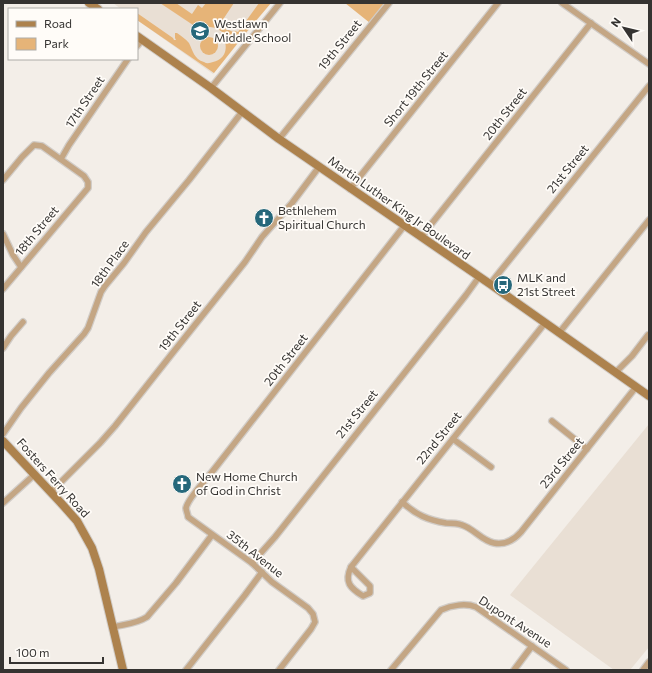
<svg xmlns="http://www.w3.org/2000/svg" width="652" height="673" font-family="Commissioner,sans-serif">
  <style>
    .built { fill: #e9dfd4 }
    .green { fill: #e6b478 }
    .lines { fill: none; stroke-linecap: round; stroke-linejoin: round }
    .street-casing { stroke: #d1ccc7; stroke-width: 8 }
    .secondary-casing { stroke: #d1ccc7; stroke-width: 10 }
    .street { stroke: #c4a684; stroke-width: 5.5 }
    .secondary { stroke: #ad824d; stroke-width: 8 }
    .labels { text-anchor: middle; stroke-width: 3.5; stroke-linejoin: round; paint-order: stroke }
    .poi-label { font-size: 12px; fill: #353331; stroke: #fffcf8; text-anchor: start }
    .street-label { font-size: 12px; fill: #353331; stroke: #fffcf8 }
  </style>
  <rect width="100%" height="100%" fill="#f3eee8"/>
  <g class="built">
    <polygon points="113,3 271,3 213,74 137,20 137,9 121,9"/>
    <polygon points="649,424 649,647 630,670 614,670 510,595"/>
  </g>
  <g class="green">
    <polygon points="160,3 176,3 192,14 198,5 202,8 206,3 234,3 222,21 227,25 227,27 225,29 227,30 229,30 233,32 235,31 238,32 259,3 271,3 238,42 216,28 210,27 204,28 196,27"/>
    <polygon points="345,3 386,3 370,23"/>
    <path d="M 137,13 L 173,38 L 174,40 L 176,40 L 175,38 L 175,33 L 177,33 C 181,36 186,39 189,43 C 193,51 194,59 204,62 C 207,64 210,63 213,62 C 228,59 229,43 220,33 L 237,44 L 214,73 L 137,20 Z"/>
    <circle cx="209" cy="46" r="9"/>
  </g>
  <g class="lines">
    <g class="street-casing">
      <g id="street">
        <polyline points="562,3 649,64"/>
        <polyline points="137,46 142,40"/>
        <polyline points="211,88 280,3"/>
        <polyline points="279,139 389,3"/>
        <polyline points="61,159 69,145 128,59"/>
        <polyline points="3,180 22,157 34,145 42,146 84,176 88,182 88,188 3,289"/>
        <polyline points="350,189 498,3"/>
        <polyline points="3,234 13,255 21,267"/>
        <polyline points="421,237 591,23"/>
        <polyline points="490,284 649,86"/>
        <polyline points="559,333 649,220"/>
        <polyline points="3,348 11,336 23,322"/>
        <polyline points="616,372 632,356 648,335"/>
        <polyline points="552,421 587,449"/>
        <polyline points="3,434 21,408 49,373 84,334 88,328 101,292 105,286 124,263 146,232 189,180 242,112"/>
        <polyline points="453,439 491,467"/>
        <polyline points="51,492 100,443 115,426 171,355 245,262 262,237 292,203 319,167"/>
        <path d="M 402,502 C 416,515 428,520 446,523 C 451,523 457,523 462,525 C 473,528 482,541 494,543 C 505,545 514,540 521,532 L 636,387"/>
        <polyline points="3,503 35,474"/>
        <polyline points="252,563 275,537 466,295 479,277"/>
        <polyline points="351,567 545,323"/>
        <path d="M 351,567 L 370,586 L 370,593 L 363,596 C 350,588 344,582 351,567 Z"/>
        <path d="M 113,627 C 125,624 136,624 147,617 L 176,583 L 212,535"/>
        <polyline points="186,670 245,595 262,572"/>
        <path d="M 279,670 L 311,629 L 315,622 L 313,614 L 308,608 L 272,582 L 252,563 L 188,517 C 188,514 186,511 186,508 C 188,498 206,480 212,472 L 404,226"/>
        <path d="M 391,670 L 441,610 C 452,605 466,603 476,607 L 566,670"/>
        <polyline points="514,670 532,646"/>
        <polyline points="643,670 649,662"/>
      </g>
    </g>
    <g class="secondary-casing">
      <g id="secondary">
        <polyline points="89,3 98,9"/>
        <polyline points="137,36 211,88 279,139 490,284 649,396"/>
        <polyline points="3,441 61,503 77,521 92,548 99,569 123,670"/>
      </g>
    </g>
    <use href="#street" class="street"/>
    <use href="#secondary" class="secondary"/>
  </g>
  <defs>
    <g id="school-disc" transform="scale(1)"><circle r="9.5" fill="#26687b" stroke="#fffcf8"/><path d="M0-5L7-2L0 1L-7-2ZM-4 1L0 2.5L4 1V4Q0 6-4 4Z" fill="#fff"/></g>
    <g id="church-disc" transform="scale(1)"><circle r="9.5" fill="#26687b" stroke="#fffcf8"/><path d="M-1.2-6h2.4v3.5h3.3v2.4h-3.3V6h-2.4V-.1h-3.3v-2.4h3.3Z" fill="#fff"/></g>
    <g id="bus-disc" transform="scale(1)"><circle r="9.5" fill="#26687b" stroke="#fffcf8"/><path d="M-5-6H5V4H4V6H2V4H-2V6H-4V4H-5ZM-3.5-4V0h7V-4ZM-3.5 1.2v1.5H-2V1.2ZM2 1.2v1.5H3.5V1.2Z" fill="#fff"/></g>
  </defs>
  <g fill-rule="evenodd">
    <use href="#school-disc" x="200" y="31"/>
    <use href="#church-disc" x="264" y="218"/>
    <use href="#bus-disc" x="503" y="285"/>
    <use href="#church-disc" x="182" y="484"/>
  </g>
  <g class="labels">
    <g class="poi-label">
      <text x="214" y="28">Westlawn<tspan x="214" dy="14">Middle School</tspan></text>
      <text x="278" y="215">Bethlehem<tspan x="278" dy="14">Spiritual Church</tspan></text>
      <text x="517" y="282">MLK and<tspan x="517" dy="14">21st Street</tspan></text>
      <text x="196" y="481">New Home Church<tspan x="196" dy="14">of God in Christ</tspan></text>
    </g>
    <g class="street-label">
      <text transform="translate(340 45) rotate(-51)" y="4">19th Street</text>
      <text transform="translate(416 89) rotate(-51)" y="4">Short 19th Street</text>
      <text transform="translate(85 102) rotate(-56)" y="4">17th Street</text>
      <text transform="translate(505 114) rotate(-52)" y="4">20th Street</text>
      <text transform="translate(568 169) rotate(-51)" y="4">21st Street</text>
      <text transform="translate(399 208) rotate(35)" y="4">Martin Luther King Jr Boulevard</text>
      <text transform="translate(37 231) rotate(-50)" y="4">18th Street</text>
      <text transform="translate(110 264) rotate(-54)" y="4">18th Place</text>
      <text transform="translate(180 326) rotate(-52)" y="4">19th Street</text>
      <text transform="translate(286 360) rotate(-52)" y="4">20th Street</text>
      <text transform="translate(357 414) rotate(-51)" y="4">21st Street</text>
      <text transform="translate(439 438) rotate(-51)" y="4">22nd Street</text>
      <text transform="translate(562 463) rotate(-51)" y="4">23rd Street</text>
      <text transform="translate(53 478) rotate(48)" y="4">Fosters Ferry Road</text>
      <text transform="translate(255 554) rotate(38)" y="4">35th Avenue</text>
      <text transform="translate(515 622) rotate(33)" y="4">Dupont Avenue</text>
    </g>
  </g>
  <rect width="652" height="673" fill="none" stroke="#353331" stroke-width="8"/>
  <rect x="8" y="8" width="130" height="52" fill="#fffcf8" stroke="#aeaca8"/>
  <rect x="16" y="21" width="20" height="6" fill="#ad824d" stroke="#aeaca8"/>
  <text x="44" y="28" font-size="12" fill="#353331">Road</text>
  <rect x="16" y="38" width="20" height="12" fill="#e6b478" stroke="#aeaca8"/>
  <text x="44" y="48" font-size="12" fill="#353331">Park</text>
  <g transform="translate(624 28) rotate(305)" stroke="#fffcf8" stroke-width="3" paint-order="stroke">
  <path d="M0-3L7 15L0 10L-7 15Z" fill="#353331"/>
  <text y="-6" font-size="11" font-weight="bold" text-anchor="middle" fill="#353331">N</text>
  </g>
  <path d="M10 657v6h93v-6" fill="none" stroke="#353331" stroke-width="2"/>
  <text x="16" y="657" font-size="12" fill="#353331" stroke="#fffcf8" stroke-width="3" paint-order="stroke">100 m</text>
</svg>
